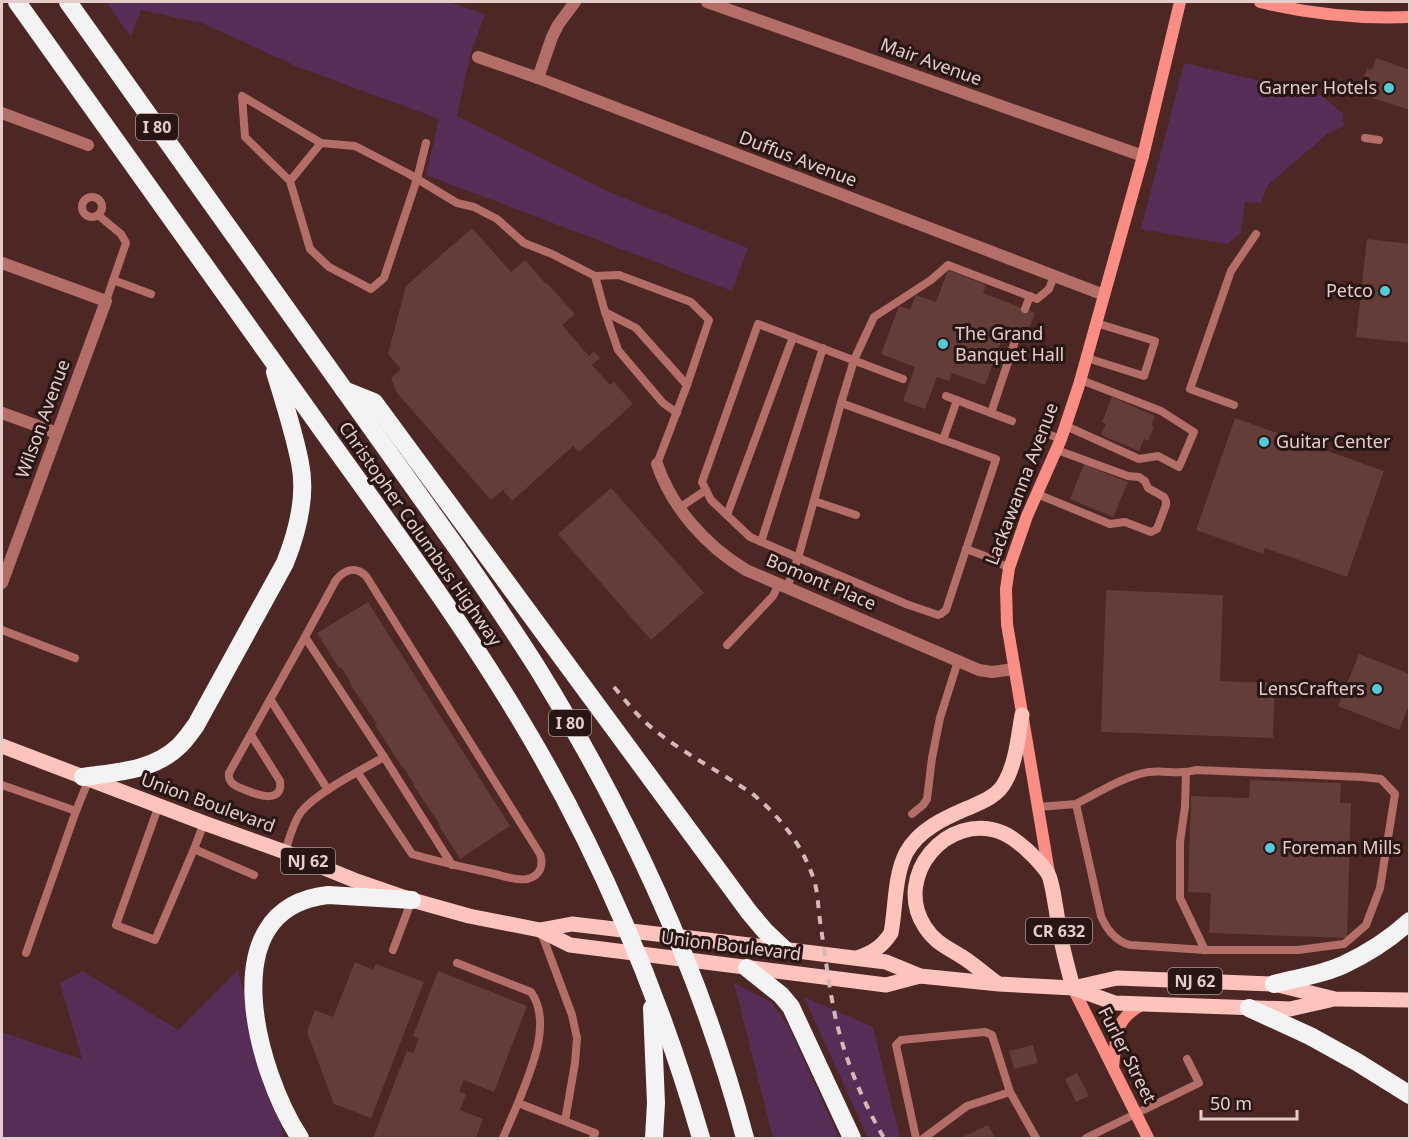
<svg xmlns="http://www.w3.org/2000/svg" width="1411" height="1140" font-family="'Noto Sans',sans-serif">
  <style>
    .green { fill: #552d57 }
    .building { fill: #643c38 }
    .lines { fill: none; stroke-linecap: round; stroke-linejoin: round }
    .lane { stroke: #b36e68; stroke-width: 8 }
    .street { stroke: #b36e68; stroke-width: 12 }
    .secondary { stroke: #fa8d84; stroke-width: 12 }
    .primary { stroke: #fdc3bd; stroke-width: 15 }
    .highway { stroke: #f3f3f3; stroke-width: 18 }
    .rail { stroke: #d4b9b6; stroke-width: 4; stroke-dasharray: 8 8; stroke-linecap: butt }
    .poi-dot { fill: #52cbd9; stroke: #271614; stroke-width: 2 }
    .labels { text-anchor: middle; stroke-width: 6; stroke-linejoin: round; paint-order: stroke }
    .shield { fill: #271614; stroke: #ad9693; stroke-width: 1.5 }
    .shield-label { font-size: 16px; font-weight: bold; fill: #e6cdca }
    .street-label { font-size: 18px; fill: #e6cdca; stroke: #271614 }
    .poi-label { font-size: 18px; fill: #e6cdca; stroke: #271614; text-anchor: end }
  </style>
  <rect width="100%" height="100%" fill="#4c2724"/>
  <g class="green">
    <polygon points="106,2 449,2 485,14 470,56 457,116 609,192 748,248 732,291 426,175 439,119 298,67 202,23 141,10 131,37"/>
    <polygon points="1184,63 1322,96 1342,113 1344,126 1327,134 1267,186 1261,203 1245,202 1241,233 1227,244 1141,229"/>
    <polygon points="238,970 284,1138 2,1138 2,1032 82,1059 60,983 83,971 178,1030"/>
    <polygon points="734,983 771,1002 788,1025 839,1138 773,1138"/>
    <polygon points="804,997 873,1027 900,1138 868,1138"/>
  </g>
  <g class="building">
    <polygon points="1376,58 1410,70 1410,110 1366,96 1370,79 1364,78 1367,68 1372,70"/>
    <polygon points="472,228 511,272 525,260 546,284 547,283 575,314 562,325 589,356 594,351 600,358 592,365 610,385 614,382 633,404 579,452 573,446 512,501 503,490 491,500 397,393 391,378 401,369 388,354 406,286"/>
    <polygon points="1367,239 1410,244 1410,343 1356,337"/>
    <polygon points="948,270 986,285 983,293 1035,313 1027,334 1007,326 985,385 952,373 949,381 937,377 925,409 903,401 915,367 881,354 899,306 910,310 916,295 936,302"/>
    <polygon points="1112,397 1155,416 1151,425 1154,427 1148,441 1144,439 1139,451 1101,435 1106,424 1102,422"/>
    <polygon points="1235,418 1384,471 1347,577 1265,548 1263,554 1196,530"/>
    <polygon points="1084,464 1128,482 1113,517 1070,499"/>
    <polygon points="611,488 704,593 651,640 558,534"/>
    <polygon points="1106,590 1223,595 1220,681 1275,683 1273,738 1101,732"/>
    <polygon points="368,602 510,826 460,859 438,824 439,823 413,785 414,784 403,766 402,767 375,725 377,724 350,684 351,683 341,667 339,668 317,633"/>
    <polygon points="1359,654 1410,674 1410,703 1399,730 1338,706"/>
    <polygon points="1250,780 1341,783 1340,803 1351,803 1347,938 1209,933 1211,893 1188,892 1191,796 1249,798"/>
    <polygon points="355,962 373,970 376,964 424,982 371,1118 334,1104 307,1032 315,1010 333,1017"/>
    <polygon points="438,971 527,1006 494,1092 464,1080 459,1091 466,1094 460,1110 483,1119 476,1138 373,1138 407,1051 413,1053 419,1038 413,1036"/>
    <polygon points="1033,1045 1038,1063 1014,1069 1009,1051"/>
    <polygon points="1077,1073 1089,1096 1076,1102 1065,1079"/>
    <polygon points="988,1125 995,1138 961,1138"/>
  </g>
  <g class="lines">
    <g class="lane">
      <polyline points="1365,138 1379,140"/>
      <polyline points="321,143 355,146 409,174 457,203 474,207 497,219 524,243 552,254 595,276 619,275 691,302 709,320 687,385 657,464"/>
      <polyline points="290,181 321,143 242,96 245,137 290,181 310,249 329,267 371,289 384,278 417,179 426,143"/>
      <circle cx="92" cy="207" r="10"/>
      <polyline points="98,215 121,234 126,243 106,301"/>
      <polyline points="595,276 605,312 618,350 663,403 677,413"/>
      <polyline points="113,280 151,294"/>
      <polyline points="1025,309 1030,296"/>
      <polyline points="605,312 636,328 687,385"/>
      <polyline points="1087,358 1144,376 1155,341 1096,323"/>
      <path d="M 903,379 C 855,361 806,342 758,324 L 702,482 L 711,500 L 750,537 L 906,604 L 938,615 L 941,614 L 946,610 L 996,459 L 841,403 L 854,360 L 874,317 L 931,280 L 948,265 L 1037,299 L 1049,289 L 1054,276"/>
      <polyline points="946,396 1012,421"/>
      <polyline points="1234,405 1190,389 1231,271 1256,234"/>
      <polyline points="991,413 1015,341"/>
      <polyline points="1066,426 1139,459 1158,456 1179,467 1194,432 1161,411 1081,380"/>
      <polyline points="1039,431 1061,439"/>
      <polyline points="943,440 957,400"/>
      <polyline points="1037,494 1110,524 1125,522 1151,532 1157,529 1166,505 1166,501 1164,497 1148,488 1145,481 1139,477 1128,476 1057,450"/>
      <polyline points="814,501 856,515"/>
      <polyline points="679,508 706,490"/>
      <polyline points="727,515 793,337"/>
      <polyline points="761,542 823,348"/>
      <polyline points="966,549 985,556 1009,568"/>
      <polyline points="787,587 798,558 841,403"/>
      <polyline points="2,630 75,658"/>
      <polyline points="727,645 773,596 779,584"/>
      <polyline points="270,699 328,790"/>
      <path d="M 251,735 L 280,781 C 283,803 260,796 248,791 C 243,789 235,787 231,782 C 228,778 229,777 229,773 L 305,637"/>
      <polyline points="384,757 452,865"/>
      <polyline points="1186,773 1185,807 1180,842 1180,898 1205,950"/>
      <polyline points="2,785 76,811 26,953"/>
      <polyline points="159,805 116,925 155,940 194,849 204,823"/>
      <path d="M 1038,807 L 1076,804 L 1101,916 C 1107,930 1115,941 1130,945 L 1205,950 L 1298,950 L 1344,944 L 1366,925 L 1380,888 L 1395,794 L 1381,779 L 1362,777 L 1196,770 C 1180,775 1165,770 1149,772 C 1126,775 1096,794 1076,804"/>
      <polyline points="76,811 89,779"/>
      <polyline points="912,814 923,805 927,799 932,758 940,718 958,661"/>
      <polyline points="194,849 254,875"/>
      <path d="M 285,852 C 289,839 293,823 301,812 C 317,792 362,770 384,757 L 305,637 L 336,580 C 345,569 356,566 366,576 L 540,854 C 544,866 540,876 527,879 C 517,881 504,876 495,874 C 467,868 439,862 412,854 L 358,773"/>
      <polyline points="541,932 572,1015 577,1038 575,1063 565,1121"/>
      <polyline points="393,950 411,902"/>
      <path d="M 457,963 L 531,992 C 553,1023 530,1072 518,1103 L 595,1133 L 593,1138"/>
      <polyline points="503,1138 518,1103"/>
      <polyline points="916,1138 896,1045 901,1040 985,1032 992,1035 1010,1092 1036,1138"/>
      <polyline points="924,1138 967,1106 1010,1092"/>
      <polyline points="1086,1138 1199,1083 1187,1059"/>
    </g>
    <g class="street">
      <polyline points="707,2 1143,156"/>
      <polyline points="478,57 538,78 1104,295"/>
      <polyline points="538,78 552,37 558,25 575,2"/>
      <polyline points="2,113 88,145"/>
      <polyline points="2,263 106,301 2,583"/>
      <polyline points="2,413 57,433"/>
      <path d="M 657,464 C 672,508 706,546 746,570 L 979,670 L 992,672 L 1014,669"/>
    </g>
    <g class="secondary">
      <path d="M 1260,2 C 1309,14 1359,19 1410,17"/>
      <polyline points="1049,873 1007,624 1006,589 1009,568 1027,516 1061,439 1079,385 1143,156 1180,2"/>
      <polyline points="1073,988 1148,1138"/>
      <path d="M 1113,1067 C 1117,1036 1113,1020 1143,1004"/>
    </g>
    <g class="primary">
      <polyline points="2,746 204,823 285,852 354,880 412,900 469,916 540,930 570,945 886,985 920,976"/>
      <polyline points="540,930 572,924 741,944 886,962 920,976 999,984 1073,988 1117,978 1274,984 1335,999 1410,1000"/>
      <path d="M 857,958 C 872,953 882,947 891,933 C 896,907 894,877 906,853 C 919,829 945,818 968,808 C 982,802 998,796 1005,782 C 1016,763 1018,737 1022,715"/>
      <path d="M 997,983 C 986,975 976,966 964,958 C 949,948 936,944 925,927 C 892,877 947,810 1003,833 C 1017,839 1038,859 1047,872 C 1053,879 1058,926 1061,939 C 1064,955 1069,972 1073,988"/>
      <polyline points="1073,988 1115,1003 1290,1009 1330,1000"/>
    </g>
    <g class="highway">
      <path d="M 17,2 C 113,136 209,271 305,406 C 378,509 456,612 521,721 C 598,849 660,995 701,1138"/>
      <path d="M 68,2 L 459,551 C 486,590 513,629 538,669 C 628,815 701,972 745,1138"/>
      <polyline points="344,390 374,402 749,912 765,931 785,950"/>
      <path d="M 83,777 C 115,772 153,771 178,747 C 185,741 190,733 196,725 L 285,563 C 297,533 307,496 300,463 C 294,432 284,402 275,372"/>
      <polyline points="747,968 781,995 791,1007 852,1138"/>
      <path d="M 1274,984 C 1296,978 1321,975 1343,965 C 1367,954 1390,939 1410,921"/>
      <polyline points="652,1008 656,1103 654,1138"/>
      <polyline points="1249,1008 1310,1036 1357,1062 1410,1095"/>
      <path d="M 300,1138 C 258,1074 209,908 328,895 L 412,900"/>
    </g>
    <path class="rail" d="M 614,687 C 626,701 637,716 652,728 C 684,754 721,772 754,795 C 781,818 803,846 814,880 C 818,893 818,907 820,921 C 825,954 829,988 836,1020 C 846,1062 863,1102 884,1138"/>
  </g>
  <g class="poi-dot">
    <circle cx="1389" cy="88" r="6"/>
    <circle cx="1385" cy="291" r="6"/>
    <circle cx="943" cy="344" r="6"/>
    <circle cx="1264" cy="442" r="6"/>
    <circle cx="1377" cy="689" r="6"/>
    <circle cx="1270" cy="848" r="6"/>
  </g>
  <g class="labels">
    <g class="shield">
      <rect x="136" y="114" width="42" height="26" rx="4.5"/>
      <rect x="549" y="710" width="42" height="26" rx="4.5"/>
      <rect x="281" y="848" width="54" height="26" rx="4.5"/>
      <rect x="1026" y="918" width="66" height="26" rx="4.5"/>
      <rect x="1168" y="968" width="54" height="26" rx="4.5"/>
    </g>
    <g class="shield-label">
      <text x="157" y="133">I 80</text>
      <text x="570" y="729">I 80</text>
      <text x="308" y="867">NJ 62</text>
      <text x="1059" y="937">CR 632</text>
      <text x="1195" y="987">NJ 62</text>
    </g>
    <g class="street-label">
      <text transform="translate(931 62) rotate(20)" y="6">Mair Avenue</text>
      <text transform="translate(798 159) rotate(21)" y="6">Duffus Avenue</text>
      <text transform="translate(43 419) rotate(-70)" y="6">Wilson Avenue</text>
      <text transform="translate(1022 484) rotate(-69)" y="6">Lackawanna Avenue</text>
      <text transform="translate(420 534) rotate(55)" y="6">Christopher Columbus Highway</text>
      <text transform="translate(821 582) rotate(23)" y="6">Bomont Place</text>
      <text transform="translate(208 803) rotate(20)" y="6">Union Boulevard</text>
      <text transform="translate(731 946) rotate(7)" y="6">Union Boulevard</text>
      <text transform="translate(1127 1055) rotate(63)" y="6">Furler Street</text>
    </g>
    <g class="poi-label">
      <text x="1377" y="94">Garner Hotels</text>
      <text x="1373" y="297">Petco</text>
      <text x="955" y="340" text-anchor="start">The Grand<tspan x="955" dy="21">Banquet Hall</tspan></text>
      <text x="1276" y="448" text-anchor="start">Guitar Center</text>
      <text x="1365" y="695">LensCrafters</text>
      <text x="1282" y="854" text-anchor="start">Foreman Mills</text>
    </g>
  </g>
  <rect width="1411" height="1140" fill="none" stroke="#e6cdca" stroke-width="6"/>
  <path d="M1201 1110v9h96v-9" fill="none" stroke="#e6cdca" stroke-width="3"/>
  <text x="1210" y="1110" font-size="18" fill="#e6cdca" stroke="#271614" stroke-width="4.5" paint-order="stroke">50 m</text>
</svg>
